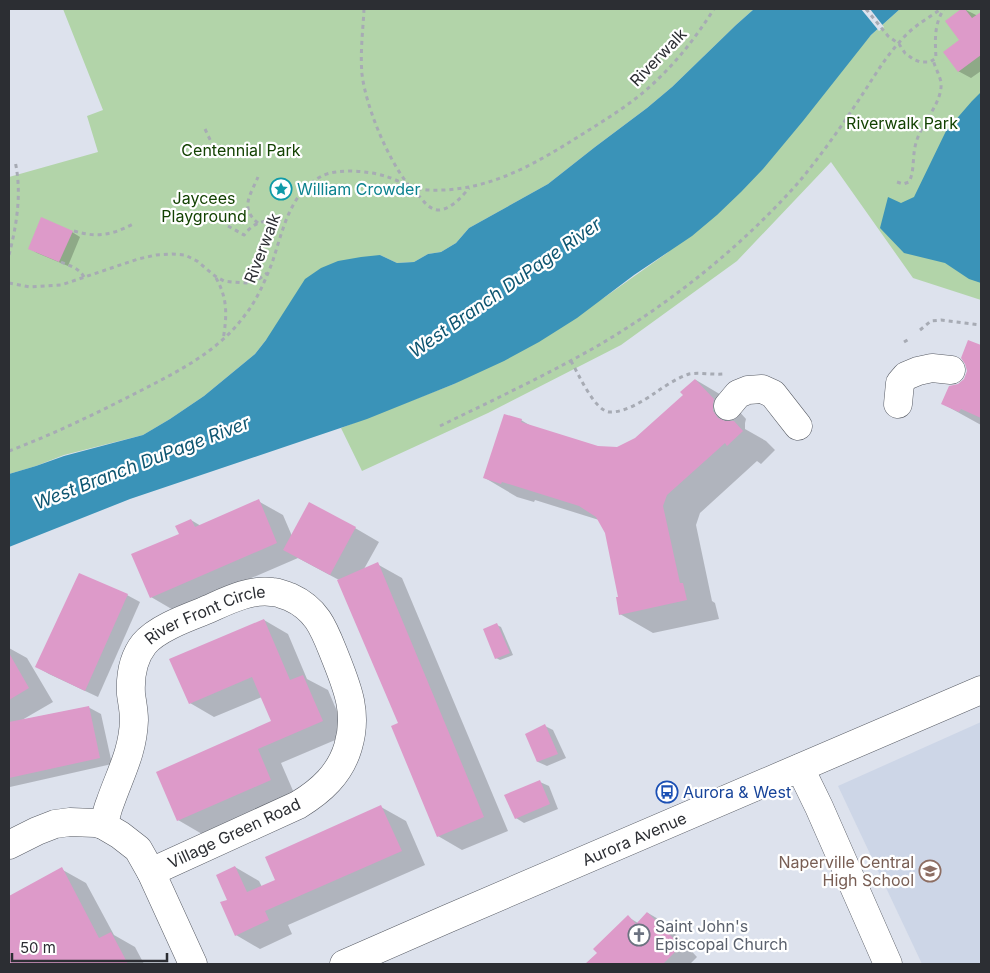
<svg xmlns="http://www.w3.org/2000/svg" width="990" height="973" font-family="Inter,sans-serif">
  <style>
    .built { fill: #cdd6e7 }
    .green { fill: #b2d4a9 }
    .water { fill: #3a93b8 }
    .pier { fill: #dde2ed }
    .shadow { fill: #0003 }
    .building { fill: #dd9ac9 }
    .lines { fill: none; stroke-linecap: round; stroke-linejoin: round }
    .minor-casing { stroke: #575b64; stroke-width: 29 }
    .major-casing { stroke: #575b64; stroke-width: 29 }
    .path { stroke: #a7abb4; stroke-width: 3; stroke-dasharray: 4 4; stroke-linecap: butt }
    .minor { stroke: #fff; stroke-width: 28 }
    .major { stroke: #fff; stroke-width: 28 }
    .labels { text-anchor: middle; stroke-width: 4.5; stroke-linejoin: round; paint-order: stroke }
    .street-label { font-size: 16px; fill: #2c2e33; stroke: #fff }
    .park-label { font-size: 16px; fill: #134202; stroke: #fff }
    .culture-label { font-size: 16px; fill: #0d838f; stroke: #fff; text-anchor: start }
    .transit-label { font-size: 16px; fill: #164399; stroke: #fff; text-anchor: start }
    .education-label { font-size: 16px; fill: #785e54; stroke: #fff; text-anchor: end }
    .worship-label { font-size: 16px; fill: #5b616d; stroke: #fff; text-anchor: start }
    .water-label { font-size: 18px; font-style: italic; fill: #0e5570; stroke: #fff }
  </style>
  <rect width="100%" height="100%" fill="#dde2ed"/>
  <polygon class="built" points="981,722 981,964 922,964 838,786"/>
  <g class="green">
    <polygon points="63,9 754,9 736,25 672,87 647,108 595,147 548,184 469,228 456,243 441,252 428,254 414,262 397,263 380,255 266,340 255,354 204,396 170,419 143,435 64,455 36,466 9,474 9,177 98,152 87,116 103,110"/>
    <polygon points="900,9 981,9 981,300 913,278 831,162 737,261 621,345 488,413 362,471 341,428 454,384 605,297 667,253 852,57 871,35"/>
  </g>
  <g class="water">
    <polygon points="754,9 900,9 871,35 803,121 763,169 741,192 717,215 692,236 634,275 577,318 539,342 504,361 454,384 367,419 130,499 9,547 9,474 36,466 64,456 143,435 170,419 204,396 255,354 266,340 305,279 321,268 338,261 361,257 380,255 397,263 414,262 428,254 441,252 456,243 469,228 548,184 595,147 647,108 672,87 736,25"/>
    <polygon points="981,92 981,283 969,279 945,263 904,253 880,228 888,197 901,203 914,197 946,131 972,101"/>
  </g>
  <polygon class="pier" points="861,9 870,9 884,27 879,31"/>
  <g class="shadow">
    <polygon points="964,9 978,16 981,14 981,71 971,78 958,71 961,40 947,21"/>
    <polygon points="72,232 80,237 68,266 37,253 29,248"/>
    <polygon points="969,342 981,347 981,425 943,404 958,385 965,379 968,371"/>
    <polygon points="696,380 728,399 746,419 745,423 745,429 766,441 775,450 761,464 757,461 700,513 696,525 712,601 715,603 719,619 653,633 620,614 620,597 606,533 599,520 535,500 534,502 517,497 485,478 521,420 531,426 598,447 618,448 636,439 685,395"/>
    <polygon points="258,501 283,515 292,536 355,528 379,542 364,569 377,564 402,578 508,831 462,850 438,836 400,723 339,580 298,558 175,611 151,597 180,534 191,520 201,526"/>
    <polygon points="127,595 140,602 98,697 49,674 37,667"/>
    <polygon points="264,620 288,634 307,679 328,690 347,735 281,763 294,793 202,834 178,820 273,722 262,697 214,717 190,703"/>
    <polygon points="497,625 501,627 513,655 500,660 496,658"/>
    <polygon points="9,648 27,658 53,702 22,720 88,707 101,714 112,764 10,787 9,786"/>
    <polygon points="545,726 553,730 566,758 547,766 538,762 527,734"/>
    <polygon points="540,782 549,786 558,809 524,823 516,818"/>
    <polygon points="381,807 406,821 425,865 288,925 292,934 260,949 236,935 228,900 235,867 259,881 262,887 277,880"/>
    <polygon points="61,869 86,883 114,935 135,947 144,964 9,964 9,897"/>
    <polygon points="648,913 665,923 697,957 690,964 586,964 598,953 628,917 638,923"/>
  </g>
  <g class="building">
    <polygon points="961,9 965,9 972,18 981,12 981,55 958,72 943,52 959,40 945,21"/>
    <polygon points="41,217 73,231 59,262 28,249"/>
    <polygon points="968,340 981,345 981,418 961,409 959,412 941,404 949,386 958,384 964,379 967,371 965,364 961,358"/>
    <polygon points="695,379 714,399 713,404 713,411 718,418 725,421 734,421 743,431 727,446 725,443 667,495 663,506 680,583 683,583 687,600 619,615 616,597 618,597 605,533 596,517 579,506 502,482 501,484 483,478 504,414 522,419 521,422 598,446 617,447 635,438 683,395 680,392"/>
    <polygon points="259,499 277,543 150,598 131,554 179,534 175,526 191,519 195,527"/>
    <polygon points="309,502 356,527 330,575 283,550"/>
    <polygon points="378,562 484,817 437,837 391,726 398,723 337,580"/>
    <polygon points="79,573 128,594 85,691 35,667"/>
    <polygon points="264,619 290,680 303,675 323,721 258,749 271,780 177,821 156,772 271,721 252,677 189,704 169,659"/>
    <polygon points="497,623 510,653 495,659 483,629"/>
    <polygon points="9,653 29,688 9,700"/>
    <polygon points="89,706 100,758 9,778 9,722"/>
    <polygon points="545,724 558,754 537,762 525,734"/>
    <polygon points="540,780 550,804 515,819 504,795"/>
    <polygon points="381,805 402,851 265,911 269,920 235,936 220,902 227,900 216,875 235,866 247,892 275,880 265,857"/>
    <polygon points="62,867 99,938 111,932 128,964 9,964 9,896"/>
    <polygon points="647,912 681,946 663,964 585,964 597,953 593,949 628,915 636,924"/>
  </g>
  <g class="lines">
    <g class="minor-casing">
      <g id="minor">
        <polyline points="898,404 900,383 906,376 918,371 932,368 951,370"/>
        <polyline points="728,406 738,394 748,390 762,389 773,394 798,426"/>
        <polyline points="800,768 819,807 888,964"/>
        <path id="s1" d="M 103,825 C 106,818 107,810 110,803 C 120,774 133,752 134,720 C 134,711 132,702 131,694 C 130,676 133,658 144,644 C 156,629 186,618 204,611 C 225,602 248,589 272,592 C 278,592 284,595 290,597 C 319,610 325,632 336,659 C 348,689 358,714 348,747 C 340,774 321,791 298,805 L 151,872"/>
        <polyline points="9,845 37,831 55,824 70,822 95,823 103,825 120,835 138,849 151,872 193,964"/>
      </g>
    </g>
    <g class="major-casing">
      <g id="major">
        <path id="s2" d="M 344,964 L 447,919 L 981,690"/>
      </g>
    </g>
    <g class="path">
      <path d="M 364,9 C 363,30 360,53 362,74 C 366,107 387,157 407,183 C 410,188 414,191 418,195 C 424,201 429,210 439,210 C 451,209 462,197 469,188"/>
      <path d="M 866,9 L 888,36 L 899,44 L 905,53 L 913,59 L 920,62 L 930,62 L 936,58 C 935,40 934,24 944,9"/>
      <polyline points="205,129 213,146"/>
      <path d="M 897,182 L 903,184 L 909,182 C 915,170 912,156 916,143 C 921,123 943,103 941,82 C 939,74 935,67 933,60"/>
      <path d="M 258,223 C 239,208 251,194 258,177"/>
      <path d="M 228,226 L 244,235 C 255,221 267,218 284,223"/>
      <path d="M 74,231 C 97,238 112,235 133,224"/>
      <path d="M 9,255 C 17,224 22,192 15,161"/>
      <path d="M 61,262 C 70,266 79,268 84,277"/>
      <path d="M 216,278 C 228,299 227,316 223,340"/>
      <polyline points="9,283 30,287 61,285 138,259 156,255 172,254 185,255 197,261 215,276 224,281 232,282 249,283 259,279 267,273"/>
      <polyline points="920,330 931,321 941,320 981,325"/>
      <polyline points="904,342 909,339"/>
      <path d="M 571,361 C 578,373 594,410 609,412 C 624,413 643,401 655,393 C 665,386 677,378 689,374 C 700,372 712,375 724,374"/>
      <path d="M 440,426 C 493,400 547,375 599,345 C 672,302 741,247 798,183 C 818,159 837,133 854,107 C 872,81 884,57 907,34 C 917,24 930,17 941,9"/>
      <path d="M 9,451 C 54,434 97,413 140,391 C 179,371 219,351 245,315 C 257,300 265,281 272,263 C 283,231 289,193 322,176 C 338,168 368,171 385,176 C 398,180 413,189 427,190 C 490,193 538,162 589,130 C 613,115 638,99 658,79 C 680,58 698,34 714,9"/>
    </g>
    <use href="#minor" class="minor"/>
    <use href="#major" class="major"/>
  </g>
  <defs>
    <g id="sight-ring" transform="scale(1.125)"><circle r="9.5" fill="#fff" stroke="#0f9aa8" stroke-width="1.5"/><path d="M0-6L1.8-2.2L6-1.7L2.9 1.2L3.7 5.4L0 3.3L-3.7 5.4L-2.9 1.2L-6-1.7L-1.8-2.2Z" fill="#0f9aa8"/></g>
    <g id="bus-ring" transform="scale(1.125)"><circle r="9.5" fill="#fff" stroke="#1a4fb4" stroke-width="1.5"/><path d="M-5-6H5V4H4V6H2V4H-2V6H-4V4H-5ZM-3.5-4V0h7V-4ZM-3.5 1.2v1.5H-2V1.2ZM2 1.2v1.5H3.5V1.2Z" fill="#1a4fb4"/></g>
    <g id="school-ring" transform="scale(1.125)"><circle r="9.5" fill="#fff" stroke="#8d6e63" stroke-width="1.5"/><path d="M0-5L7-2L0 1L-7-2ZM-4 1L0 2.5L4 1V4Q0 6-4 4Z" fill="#8d6e63"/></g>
    <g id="church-ring" transform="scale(1.125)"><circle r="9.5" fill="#fff" stroke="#6b7280" stroke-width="1.5"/><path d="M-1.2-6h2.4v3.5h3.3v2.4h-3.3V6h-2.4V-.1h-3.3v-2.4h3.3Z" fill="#6b7280"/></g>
  </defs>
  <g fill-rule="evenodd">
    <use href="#sight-ring" x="281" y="189"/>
    <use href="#bus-ring" x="667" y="792"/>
    <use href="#school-ring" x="930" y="871"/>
    <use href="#church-ring" x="639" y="935"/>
  </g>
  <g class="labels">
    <g class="street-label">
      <text transform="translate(658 57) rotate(-46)" y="6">Riverwalk</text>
      <text transform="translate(262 248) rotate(-69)" y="6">Riverwalk</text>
      <text dy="6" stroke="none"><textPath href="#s1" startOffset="258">River Front Circle</textPath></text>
      <text transform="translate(234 833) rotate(-25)" y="6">Village Green Road</text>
      <text dy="6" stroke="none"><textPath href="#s2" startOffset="316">Aurora Avenue</textPath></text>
    </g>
    <g class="park-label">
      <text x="902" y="129">Riverwalk Park</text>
      <text x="241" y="156">Centennial Park</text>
      <text x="204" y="204">Jaycees<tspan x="204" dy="18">Playground</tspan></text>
    </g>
    <g class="culture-label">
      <text x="297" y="195">William Crowder</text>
    </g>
    <g class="transit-label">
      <text x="683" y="798">Aurora &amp; West</text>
    </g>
    <g class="education-label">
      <text x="914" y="868">Naperville Central<tspan x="914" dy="18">High School</tspan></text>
    </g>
    <g class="worship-label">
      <text x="655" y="932">Saint John's<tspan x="655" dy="18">Episcopal Church</tspan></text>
    </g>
    <g class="water-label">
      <text transform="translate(505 288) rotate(-35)" y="6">West Branch DuPage River</text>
      <text transform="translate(142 463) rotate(-21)" y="6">West Branch DuPage River</text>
    </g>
  </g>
  <rect width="990" height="973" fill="none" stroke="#2c2e33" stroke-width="20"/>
  <path d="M12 953v8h155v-8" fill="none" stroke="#2c2e33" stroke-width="2.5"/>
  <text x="20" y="953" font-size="15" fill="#2c2e33" stroke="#ffffff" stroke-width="4" paint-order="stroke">50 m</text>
</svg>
